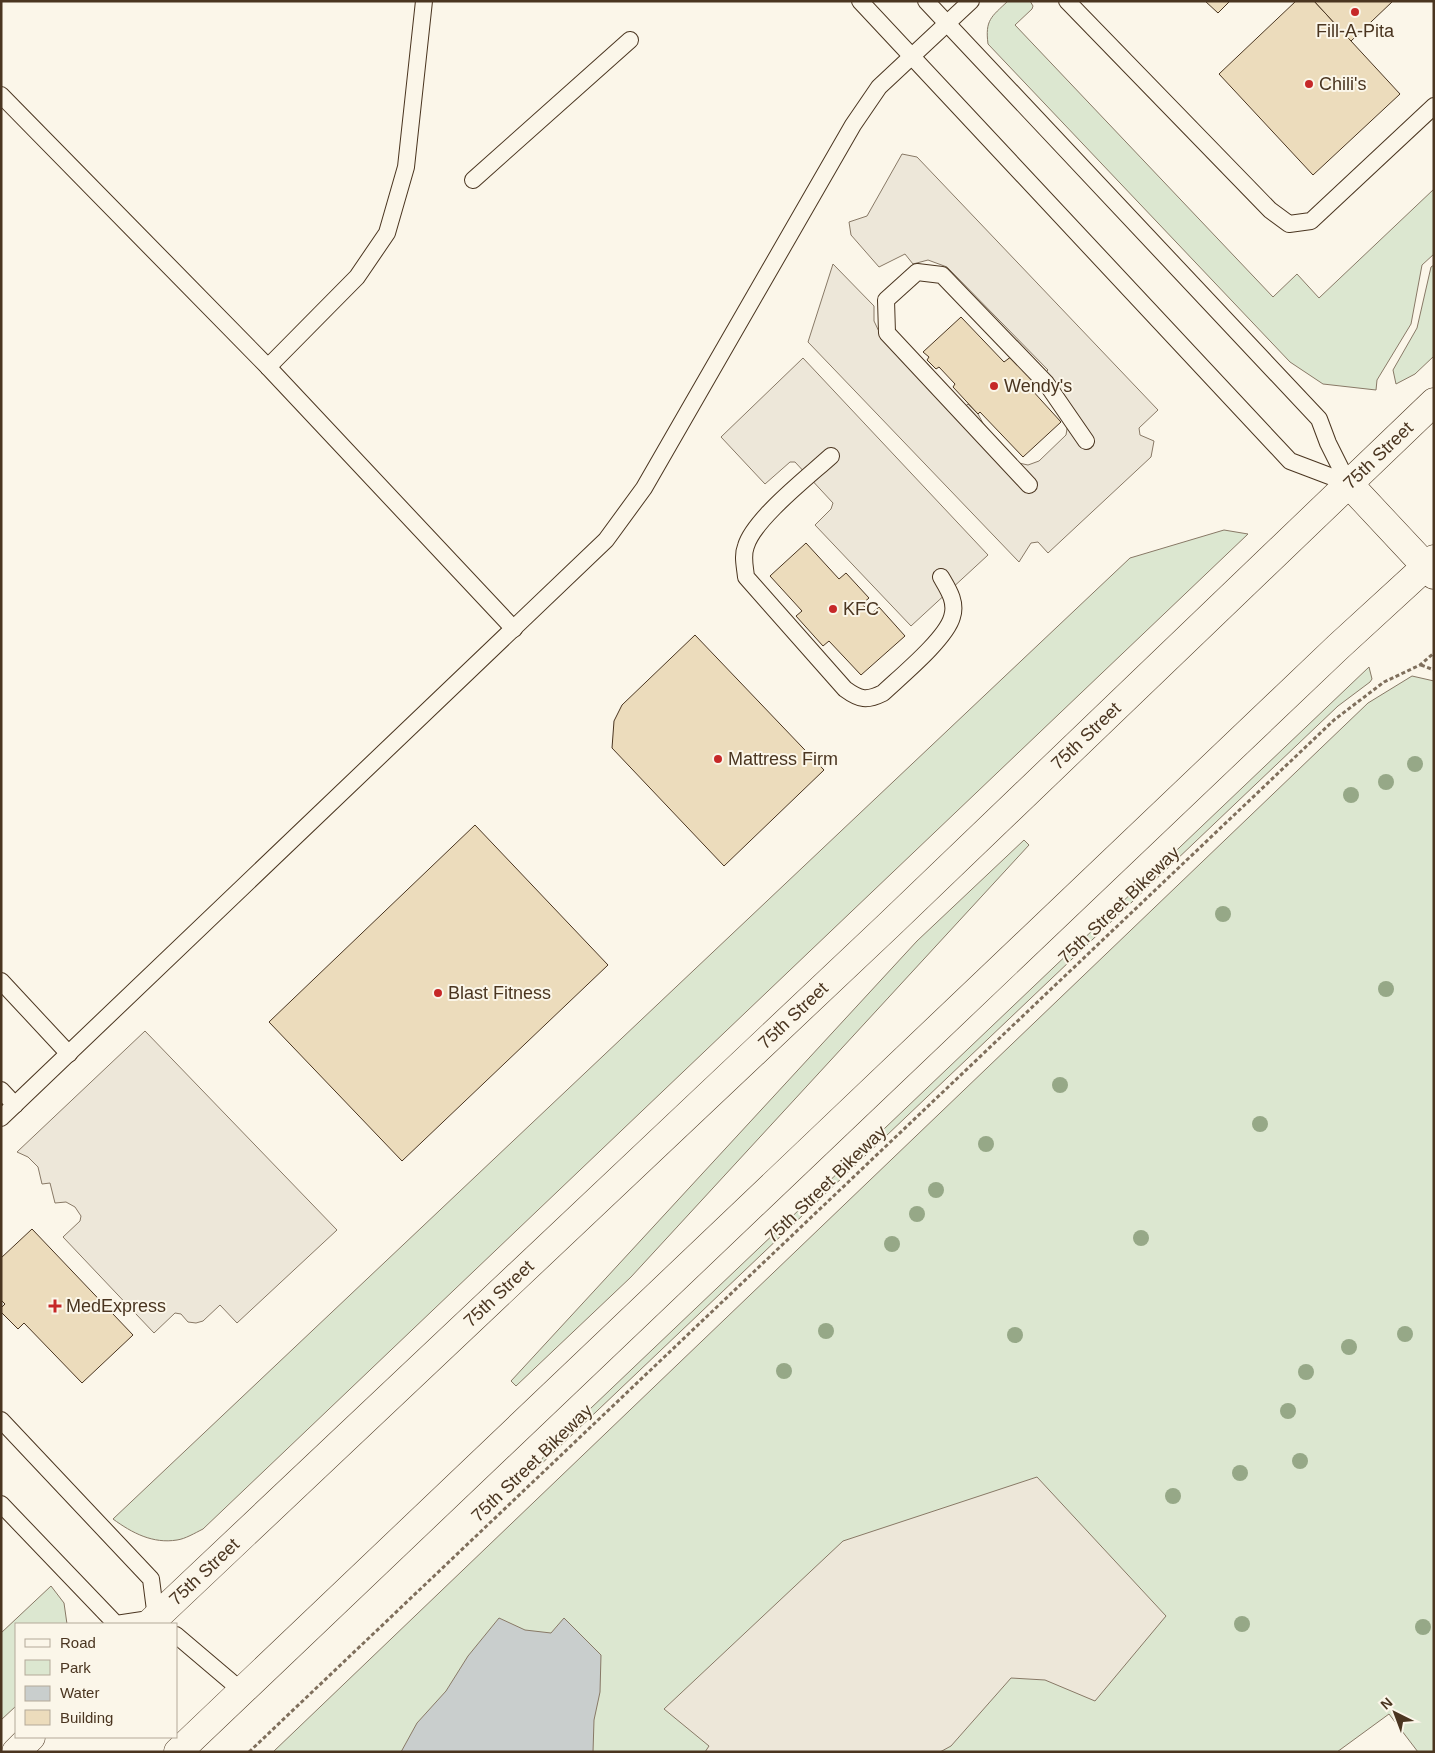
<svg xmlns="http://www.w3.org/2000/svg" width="1435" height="1753" font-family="Helvetica,sans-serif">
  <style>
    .green { fill: #dce7d0; stroke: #887966 }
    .parking { fill: #ede7d9; stroke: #887966 }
    .water { fill: #c9cecd; stroke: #887966 }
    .building { fill: #ecdcbc; stroke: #4a3520 }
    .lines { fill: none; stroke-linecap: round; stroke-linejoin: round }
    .lane-casing { stroke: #4a3520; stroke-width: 18 }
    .street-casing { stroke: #4a3520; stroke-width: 29 }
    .secondary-casing { stroke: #4a3520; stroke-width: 29 }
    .path { stroke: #7f6f5c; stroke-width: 3; stroke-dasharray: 4 2.5; stroke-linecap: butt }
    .lane { stroke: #fbf6e9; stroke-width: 16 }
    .street { stroke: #fbf6e9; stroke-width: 28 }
    .secondary { stroke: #fbf6e9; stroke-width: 28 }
    .tree { fill: #96a887 }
    .poi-dot { fill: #c62828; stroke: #fbf6e9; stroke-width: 2 }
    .labels { text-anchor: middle; stroke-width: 4; stroke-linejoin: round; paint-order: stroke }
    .poi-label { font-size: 18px; fill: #4a3520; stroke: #fbf6e9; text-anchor: start }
    .street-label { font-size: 18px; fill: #4a3520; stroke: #fbf6e9 }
  </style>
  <rect width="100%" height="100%" fill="#fbf6e9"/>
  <g class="green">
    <path d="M 1008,1 L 1030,1 L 1033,6 L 1032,9 L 1015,25 L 1273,297 L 1297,274 L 1319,298 L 1434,189 L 1434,254 L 1422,265 L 1411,324 L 1377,380 L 1376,390 L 1323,384 L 1290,362 L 988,44 C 985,20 991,17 1008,1 Z"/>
    <polygon points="1434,265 1434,356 1415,374 1396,384 1393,370 1417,328 1431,267"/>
    <path d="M 1224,530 L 1248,534 L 203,1529 C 195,1533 185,1539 177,1540 C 153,1544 132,1533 113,1519 L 1130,558 Z"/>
    <polygon points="1369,667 1372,679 1370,682 1338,706 536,1469 548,1449"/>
    <polygon points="1412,676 1434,681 1434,1752 1418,1752 1389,1714 1337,1752 273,1752 1368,703"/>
    <polygon points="1024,840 1029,845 631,1277 516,1386 511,1381 917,941"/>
    <polygon points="51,1586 64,1603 67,1624 16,1624 16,1706 1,1720 1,1633"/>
  </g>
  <g class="parking">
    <polygon points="902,154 917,157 1158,410 1139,428 1140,435 1154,441 1151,457 1048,553 1038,542 1031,543 1019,562 808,342 833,264 874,306 874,321 883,340 955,415 968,404 978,414 992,440 1014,462 1028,465 1039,461 1066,435 1068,423 1066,417 1036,384 1036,382 1048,370 947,267 928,260 913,264 905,254 879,267 851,235 849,222 867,216"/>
    <polygon points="803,358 988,555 911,626 815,525 831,509 833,503 795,462 790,462 765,484 721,437"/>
    <polygon points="145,1031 337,1230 237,1323 220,1305 203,1321 196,1323 188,1322 181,1314 175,1313 154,1333 63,1237 80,1221 81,1216 75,1207 66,1202 55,1203 50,1183 42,1184 38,1167 28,1157 17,1152"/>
    <polygon points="1037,1477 1166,1616 1095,1701 1045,1680 1011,1678 951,1746 940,1752 705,1752 709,1746 664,1709 843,1541"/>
  </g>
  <polygon class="water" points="499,1618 525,1630 551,1633 564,1618 601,1655 600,1692 594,1720 593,1752 401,1752 417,1723 446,1691 468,1656"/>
  <g class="building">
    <polygon points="1205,1 1230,1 1218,13"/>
    <polygon points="1296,1 1314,1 1400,94 1313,175 1219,74"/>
    <polygon points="1314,1 1393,1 1351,41"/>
    <polygon points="961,317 1004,362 1012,356 1037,383 1031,389 1061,422 1023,457 980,412 978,414 953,387 955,384 939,367 936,369 927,360 929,357 923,352"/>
    <polygon points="806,543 839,579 846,573 869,598 862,604 871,614 879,607 905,636 861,675 829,641 823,646 796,616 802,611 770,576"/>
    <polygon points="695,635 824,770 724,866 612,748 614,721 622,705"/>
    <polygon points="475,825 608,965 402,1161 269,1022"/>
    <polygon points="32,1229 133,1335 82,1383 24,1323 18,1329 1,1312 1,1308 5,1304 1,1300 1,1258"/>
  </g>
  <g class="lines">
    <g class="lane-casing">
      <g id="lane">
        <polyline points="860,1 1290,461 1348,483"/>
        <polyline points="926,1 1319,419 1328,443 1348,483"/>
        <polyline points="1067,1 1270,210 1289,224 1311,221 1434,106"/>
        <polyline points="1,95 268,367 514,629"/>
        <polyline points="473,180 630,40"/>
        <polyline points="268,367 357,277 387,233 406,167 424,1"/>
        <path d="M 831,456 C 809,476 754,519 746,546 C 742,556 745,566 746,577 L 845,689 C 860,700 867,701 883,693 C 901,676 946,639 952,617 C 957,602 948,589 941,577"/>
        <polyline points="1029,485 887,333 886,300 917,272 942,275 1046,383 1086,441"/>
        <polyline points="1,981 69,1054"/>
        <polyline points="1,1090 15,1105"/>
        <polyline points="1,1118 606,540 644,488 853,125 879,87 971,1"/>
        <polyline points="1,1420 151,1579 156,1618 160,1621"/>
        <polyline points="1,1504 116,1624 156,1618"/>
        <polyline points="176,1635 242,1691"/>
      </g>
    </g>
    <g class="street-casing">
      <polyline id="street" points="1348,483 1434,575"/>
    </g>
    <g class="secondary-casing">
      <g id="secondary">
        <path id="s1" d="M 149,1624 L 889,925 L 1434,402"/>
        <polyline points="16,1752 31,1737"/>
        <polyline points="178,1752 1338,647 1434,559"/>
      </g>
    </g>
    <g class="path">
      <polyline points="1421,665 1434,670"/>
      <polyline points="249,1752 1334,720 1384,682 1420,665 1434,653"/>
    </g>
    <use href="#lane" class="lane"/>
    <use href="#street" class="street"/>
    <use href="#secondary" class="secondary"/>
  </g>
  <g class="tree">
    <circle cx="1415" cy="764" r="8"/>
    <circle cx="1386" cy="782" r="8"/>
    <circle cx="1351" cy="795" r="8"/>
    <circle cx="1223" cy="914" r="8"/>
    <circle cx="1386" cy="989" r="8"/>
    <circle cx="1060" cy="1085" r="8"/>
    <circle cx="1260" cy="1124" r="8"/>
    <circle cx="986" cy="1144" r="8"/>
    <circle cx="936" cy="1190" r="8"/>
    <circle cx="917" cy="1214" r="8"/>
    <circle cx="1141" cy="1238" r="8"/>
    <circle cx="892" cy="1244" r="8"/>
    <circle cx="826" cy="1331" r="8"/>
    <circle cx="1405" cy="1334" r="8"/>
    <circle cx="1015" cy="1335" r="8"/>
    <circle cx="1349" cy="1347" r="8"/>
    <circle cx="784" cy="1371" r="8"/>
    <circle cx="1306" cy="1372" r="8"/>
    <circle cx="1288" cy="1411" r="8"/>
    <circle cx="1300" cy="1461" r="8"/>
    <circle cx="1240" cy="1473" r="8"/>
    <circle cx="1173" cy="1496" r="8"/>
    <circle cx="1242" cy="1624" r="8"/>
    <circle cx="1423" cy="1627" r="8"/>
  </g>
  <g class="poi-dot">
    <circle cx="1355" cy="12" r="5"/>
    <circle cx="1309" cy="84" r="5"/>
    <circle cx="994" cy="386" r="5"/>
    <circle cx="833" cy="609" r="5"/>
    <circle cx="718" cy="759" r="5"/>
    <circle cx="438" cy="993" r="5"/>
    <path d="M52.5 1298.5h5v5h5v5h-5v5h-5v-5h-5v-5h5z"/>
  </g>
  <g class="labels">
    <g class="poi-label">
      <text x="1355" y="37" text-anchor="middle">Fill-A-Pita</text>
      <text x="1319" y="90">Chili's</text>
      <text x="1004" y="392">Wendy's</text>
      <text x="843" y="615">KFC</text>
      <text x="728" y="765">Mattress Firm</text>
      <text x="448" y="999">Blast Fitness</text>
      <text x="66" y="1312">MedExpress</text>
    </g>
    <g class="street-label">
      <text dy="6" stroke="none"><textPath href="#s1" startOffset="1696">75th Street</textPath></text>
      <text dy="6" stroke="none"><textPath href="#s1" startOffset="1291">75th Street</textPath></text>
      <text transform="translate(1119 905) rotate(-44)" y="6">75th Street Bikeway</text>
      <text dy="6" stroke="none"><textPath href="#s1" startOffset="886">75th Street</textPath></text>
      <text transform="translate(826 1184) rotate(-44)" y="6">75th Street Bikeway</text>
      <text dy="6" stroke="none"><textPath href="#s1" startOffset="481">75th Street</textPath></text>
      <text transform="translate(532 1463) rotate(-44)" y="6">75th Street Bikeway</text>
      <text dy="6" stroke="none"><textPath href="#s1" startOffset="76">75th Street</textPath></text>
    </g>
  </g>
  <rect width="1435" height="1753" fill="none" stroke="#4a3520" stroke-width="5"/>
  <rect x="15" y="1623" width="162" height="115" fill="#fbf6e9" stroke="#b4a999"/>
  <rect x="25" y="1639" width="25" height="8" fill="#fbf6e9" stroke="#b4a999"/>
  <text x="60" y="1648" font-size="15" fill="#4a3520">Road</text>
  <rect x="25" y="1660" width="25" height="15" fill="#dce7d0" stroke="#b4a999"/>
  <text x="60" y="1673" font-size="15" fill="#4a3520">Park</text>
  <rect x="25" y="1686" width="25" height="15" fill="#c9cecd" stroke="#b4a999"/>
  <text x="60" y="1698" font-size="15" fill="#4a3520">Water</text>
  <rect x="25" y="1710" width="25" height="15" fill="#ecdcbc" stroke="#b4a999"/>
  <text x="60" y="1723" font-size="15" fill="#4a3520">Building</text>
  <g transform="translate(1395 1713) rotate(318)" stroke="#fbf6e9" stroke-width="4" paint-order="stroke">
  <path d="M0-4L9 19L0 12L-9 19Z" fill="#4a3520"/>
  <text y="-8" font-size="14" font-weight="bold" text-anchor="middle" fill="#4a3520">N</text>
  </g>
</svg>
